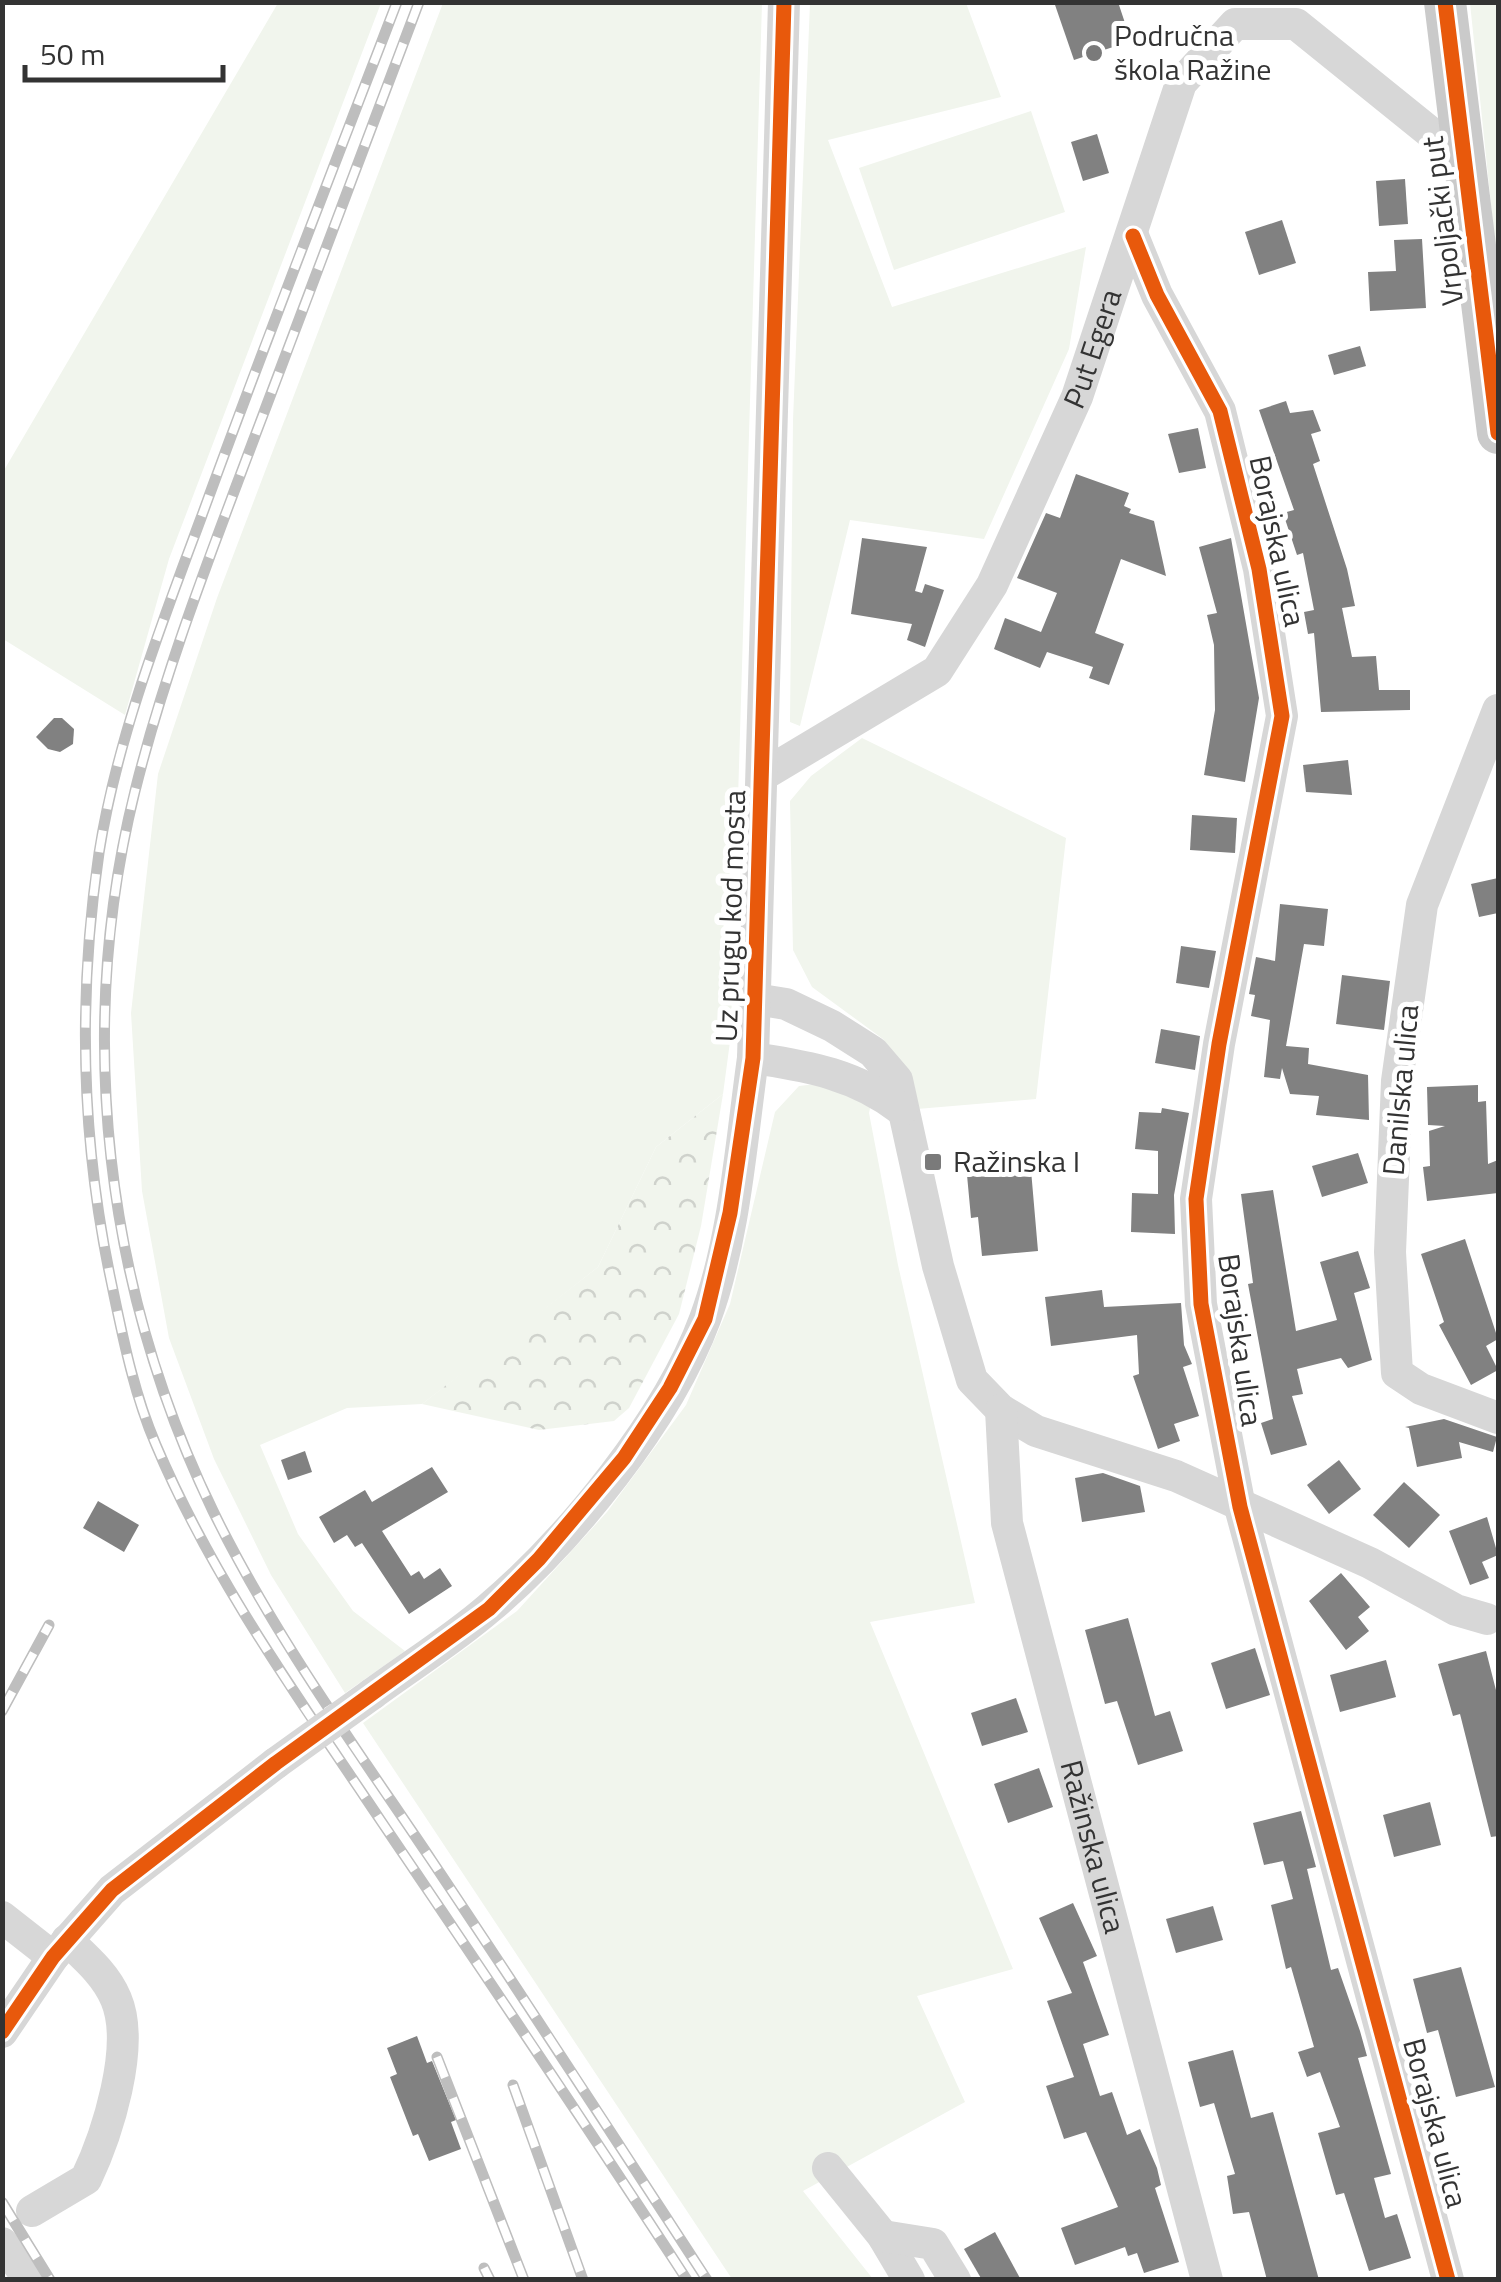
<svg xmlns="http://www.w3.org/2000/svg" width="1501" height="2282" font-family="'Titillium Web',sans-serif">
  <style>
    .green { fill: #f1f5ed }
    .forest { fill: url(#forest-crowns) }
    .building { fill: #818181 }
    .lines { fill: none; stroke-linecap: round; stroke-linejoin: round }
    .minor { stroke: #d7d7d7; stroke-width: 32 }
    .major { stroke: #cacaca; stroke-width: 42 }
    .rail-casing { stroke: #bebebe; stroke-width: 11 }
    .rail { stroke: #fff; stroke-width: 8; stroke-dasharray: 22; stroke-linecap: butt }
    .minor-bridge { stroke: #d7d7d7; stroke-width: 32 }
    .cycleway-casing { stroke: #fff; stroke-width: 21 }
    .cycleway { stroke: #e8590c; stroke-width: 15 }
    .poi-dot { fill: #7a7a7a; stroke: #fff; stroke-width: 4 }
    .labels { text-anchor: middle; stroke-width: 10; stroke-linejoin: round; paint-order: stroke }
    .poi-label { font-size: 30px; fill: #333; stroke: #fff; text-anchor: start }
    .street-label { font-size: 30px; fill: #333; stroke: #fff }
  </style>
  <defs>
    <pattern id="forest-crowns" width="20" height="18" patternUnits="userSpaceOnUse" patternTransform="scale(2.5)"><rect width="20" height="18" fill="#f1f5ed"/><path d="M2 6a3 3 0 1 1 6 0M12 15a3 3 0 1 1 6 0" fill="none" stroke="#cfd2cc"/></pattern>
  </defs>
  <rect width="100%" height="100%" fill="#fff"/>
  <g class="green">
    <polygon points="278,3 381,3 169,559 125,715 3,639 3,472"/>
    <polygon points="443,3 762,3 738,799 723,931 733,935 731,1034 723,1094 656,1147 598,1267 494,1349 422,1404 347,1408 260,1445 298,1534 353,1611 405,1651 345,1693 271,1575 214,1459 169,1338 142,1191 131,1013 158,774 217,598"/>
    <polygon points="810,3 966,3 1001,97 828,140 892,307 1086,247 1069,349 984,539 850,520 800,726 790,722 793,420"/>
    <polygon points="1470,3 1498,3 1498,271"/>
    <polygon points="1031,111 1065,212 894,270 859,168"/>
    <polygon points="862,738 1066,838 1036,1099 917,1109 901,1064 883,1039 812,987 793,950 790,801 811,776"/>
    <polygon points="833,1082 872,1099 869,1113 898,1265 975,1603 870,1622 1013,1969 917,1996 965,2102 803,2191 873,2279 732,2279 363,1723 517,1611 607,1512 686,1405 730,1304 775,1112 799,1086"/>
  </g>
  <polygon class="forest" points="723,1094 701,1226 679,1314 629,1408 614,1421 539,1430 422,1404 598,1267 656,1147"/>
  <g class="building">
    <polygon points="1054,2 1118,2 1131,41 1074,60"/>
    <polygon points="1097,134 1109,173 1083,181 1071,142"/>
    <polygon points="1405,179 1408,224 1379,226 1376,181"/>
    <polygon points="1282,220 1296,263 1259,275 1245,232"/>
    <polygon points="1422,239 1426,308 1370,311 1368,272 1396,271 1394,240"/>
    <polygon points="1360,346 1366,366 1334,375 1328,355"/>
    <polygon points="1286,401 1290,413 1313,410 1321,431 1311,434 1320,461 1313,464 1347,569 1355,606 1342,608 1352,657 1376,656 1379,690 1410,690 1410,710 1321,712 1314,633 1308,634 1304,612 1314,610 1303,553 1297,555 1283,513 1294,510 1259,410"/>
    <polygon points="1198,428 1206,468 1179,473 1168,434"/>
    <polygon points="1076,474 1129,493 1124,506 1131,509 1129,513 1154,521 1166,576 1121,559 1095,633 1124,644 1109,685 1089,678 1093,667 1047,652 1040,668 994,649 1005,618 1041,632 1057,593 1017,578 1046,513 1060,518"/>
    <polygon points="862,538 927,547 915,591 922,593 925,584 944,590 925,647 907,640 912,624 851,614"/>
    <polygon points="1231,538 1259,698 1245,782 1204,775 1215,710 1214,645 1207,615 1217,613 1199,547"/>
    <polygon points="54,718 62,718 74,729 73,744 60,752 48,749 36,737"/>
    <polygon points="1348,760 1352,795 1306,792 1303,765"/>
    <polygon points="1192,815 1237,818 1235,853 1190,850"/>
    <polygon points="1498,878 1498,913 1479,917 1471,884"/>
    <polygon points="1280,904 1328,909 1324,946 1304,944 1286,1046 1309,1048 1308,1064 1368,1075 1369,1120 1316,1115 1319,1096 1290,1094 1282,1068 1280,1079 1264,1077 1270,1020 1251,1016 1255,995 1249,994 1256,957 1275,961"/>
    <polygon points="1181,946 1216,951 1209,988 1176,983"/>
    <polygon points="1342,975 1390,981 1384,1030 1336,1024"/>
    <polygon points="1161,1029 1200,1036 1195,1070 1155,1063"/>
    <polygon points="1478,1085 1478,1102 1486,1101 1488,1164 1498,1160 1498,1193 1427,1201 1423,1167 1430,1166 1429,1131 1445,1126 1428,1125 1427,1087"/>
    <polygon points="1162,1108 1189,1113 1174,1195 1175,1234 1131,1232 1132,1193 1158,1194 1158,1151 1135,1149 1139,1112 1161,1113"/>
    <polygon points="1358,1153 1368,1183 1322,1197 1312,1166"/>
    <polygon points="1031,1170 1038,1251 982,1256 978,1217 971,1218 967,1175"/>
    <polygon points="1273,1190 1296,1331 1337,1320 1320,1262 1358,1251 1370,1288 1354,1293 1372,1360 1348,1368 1341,1358 1297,1369 1303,1394 1292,1396 1307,1445 1271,1455 1261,1423 1273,1419 1248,1284 1253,1283 1241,1194"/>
    <polygon points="1465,1239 1498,1339 1486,1346 1498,1370 1471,1385 1439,1325 1444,1322 1421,1254"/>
    <polygon points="1102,1290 1104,1307 1181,1303 1184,1345 1192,1364 1183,1367 1199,1416 1174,1424 1180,1441 1158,1449 1133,1376 1139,1374 1137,1335 1051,1346 1045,1297"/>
    <polygon points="1444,1419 1497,1437 1493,1452 1459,1442 1462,1458 1417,1467 1409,1428 1405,1427"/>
    <polygon points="305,1451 312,1472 288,1480 281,1460"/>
    <polygon points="1339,1460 1361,1489 1329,1514 1307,1485"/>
    <polygon points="432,1467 448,1492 382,1531 411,1576 419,1571 424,1579 440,1568 452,1586 409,1614 362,1543 355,1547 347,1535 334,1543 319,1517 365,1490 372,1502"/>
    <polygon points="1103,1473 1140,1486 1145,1512 1082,1522 1075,1478"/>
    <polygon points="1404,1482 1440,1515 1409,1548 1373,1515"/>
    <polygon points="98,1501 139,1525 124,1552 83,1528"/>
    <polygon points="1487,1517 1498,1555 1482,1562 1489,1578 1470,1585 1449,1531"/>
    <polygon points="1341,1573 1370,1607 1358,1617 1369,1631 1346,1650 1309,1601"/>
    <polygon points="1128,1618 1155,1716 1170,1711 1183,1751 1138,1765 1117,1701 1105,1704 1085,1630"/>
    <polygon points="1255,1648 1270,1695 1226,1709 1211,1663"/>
    <polygon points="1486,1651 1498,1698 1498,1836 1491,1837 1460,1714 1453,1716 1438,1664"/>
    <polygon points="1386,1660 1396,1697 1340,1712 1330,1675"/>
    <polygon points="1016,1698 1028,1732 982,1746 971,1713"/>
    <polygon points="1039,1768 1053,1807 1008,1823 994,1784"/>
    <polygon points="1430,1802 1441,1845 1394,1857 1383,1815"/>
    <polygon points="1301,1811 1316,1867 1307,1869 1331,1970 1338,1968 1360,2031 1367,2056 1358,2058 1391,2174 1374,2178 1385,2218 1397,2214 1411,2258 1369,2271 1344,2193 1336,2195 1318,2133 1340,2127 1320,2072 1307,2077 1298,2052 1314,2047 1291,1967 1286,1969 1271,1905 1293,1899 1283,1861 1264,1865 1253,1823"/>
    <polygon points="1073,1903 1097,1956 1083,1962 1109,2035 1083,2044 1100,2096 1112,2092 1127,2135 1140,2129 1157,2168 1161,2185 1155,2188 1179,2262 1144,2273 1137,2253 1128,2256 1125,2247 1075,2265 1061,2228 1118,2207 1086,2132 1064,2139 1046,2086 1074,2077 1047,2001 1072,1993 1039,1918"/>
    <polygon points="1213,1906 1223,1940 1176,1953 1166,1919"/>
    <polygon points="1461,1967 1495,2087 1456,2097 1438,2030 1427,2033 1413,1979"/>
    <polygon points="417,2036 427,2063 432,2061 456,2120 451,2122 461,2149 429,2161 418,2134 413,2136 390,2077 397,2074 387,2048"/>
    <polygon points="1233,2050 1251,2118 1273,2112 1319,2280 1267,2280 1249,2212 1233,2214 1227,2176 1235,2174 1214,2103 1200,2107 1188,2062"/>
    <polygon points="995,2232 1021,2280 982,2280 964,2249"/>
  </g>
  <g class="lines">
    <g class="minor">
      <polyline points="1133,236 1157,295 1220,411 1259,569 1282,716 1219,1044 1196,1199 1201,1304 1240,1507 1448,2280"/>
      <polyline points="1498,710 1422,905 1397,1081 1390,1252 1397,1373 1421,1389 1498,1418"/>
      <path id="s1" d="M 763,775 L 937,671 L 992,585 L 1077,397 L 1181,83 L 1235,24 L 1296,24 L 1431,133 L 1461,139"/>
      <polyline points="755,999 786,1004 832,1026 873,1052 897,1080 938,1266 972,1380 1001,1410 1036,1431 1176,1476 1370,1563 1456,1610 1487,1619"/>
      <path d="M 753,1058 C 809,1066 857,1075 902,1110"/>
      <path id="s2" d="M 1001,1410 L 1007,1523 L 1207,2280"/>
      <path d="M 372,1694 C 410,1666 452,1640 488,1609 C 570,1540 668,1419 705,1319 C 735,1238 741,1143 753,1058 L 784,2"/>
      <polyline points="2,1917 53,1957"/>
      <polyline points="2,2032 53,1957 112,1890 276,1763"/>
      <polyline points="828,2168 883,2236 909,2280"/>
      <path d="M 32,2211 L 86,2179 C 107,2135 136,2046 116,1999 C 106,1975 86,1958 67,1940"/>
      <polyline points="883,2236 933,2244 955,2280"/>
      <polyline points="2,2243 30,2280"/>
    </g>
    <polyline class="major" points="1445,2 1498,433"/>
    <g class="rail-casing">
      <g id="rail">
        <path d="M 397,2 C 331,174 264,345 201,518 C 161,626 117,738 99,853 C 78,995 81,1136 110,1276 C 122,1333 133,1392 156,1445 C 213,1580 300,1700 381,1821 C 484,1973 587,2126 687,2280"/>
        <path d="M 419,2 C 364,147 310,291 255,436 C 211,553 165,670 135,791 C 75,1032 105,1288 213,1511 C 273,1634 356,1748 432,1861 C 525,2000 616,2140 707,2280"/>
        <polyline points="2,1711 49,1625"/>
        <polyline points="437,2057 524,2280"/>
        <polyline points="513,2085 583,2280"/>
        <polyline points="2,2202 50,2280"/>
        <polyline points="484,2268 490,2280"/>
      </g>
    </g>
    <use href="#rail" class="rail"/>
    <polyline class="minor-bridge" points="276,1763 372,1694"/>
    <g class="cycleway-casing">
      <g id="cycleway">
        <polyline points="1445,2 1498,433"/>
        <polyline points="1133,236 1157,295 1220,411 1259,569 1282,716 1219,1044 1196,1199 1201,1304 1240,1507 1448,2280"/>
        <polyline points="2,2032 53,1957 112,1890 276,1763 489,1609 539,1559 624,1458 670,1388 705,1319 730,1213 753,1058 784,2"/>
      </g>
    </g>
    <use href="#cycleway" class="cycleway"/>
  </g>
  <g class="poi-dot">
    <circle cx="1094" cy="53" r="10"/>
    <rect x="923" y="1152" width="20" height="20" rx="5"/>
  </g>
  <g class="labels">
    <g class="poi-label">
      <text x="1114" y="46">Područna<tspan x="1114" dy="34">škola Ražine</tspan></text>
      <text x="953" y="1172">Ražinska I</text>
    </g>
    <g class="street-label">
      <text transform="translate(1443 221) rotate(-97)" y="10">Vrpoljački put</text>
      <text dy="10" stroke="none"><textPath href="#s1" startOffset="562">Put Egera</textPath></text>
      <text transform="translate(1277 541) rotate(78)" y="10">Borajska ulica</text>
      <text transform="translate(731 916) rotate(-88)" y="10">Uz prugu kod mosta</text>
      <text transform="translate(1401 1090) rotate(-85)" y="10">Danilska ulica</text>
      <text transform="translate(1240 1340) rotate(82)" y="10">Borajska ulica</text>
      <text dy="10" stroke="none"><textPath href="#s2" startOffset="448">Ražinska ulica</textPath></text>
      <text transform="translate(1435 2123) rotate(75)" y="10">Borajska ulica</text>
    </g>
  </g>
  <rect width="1501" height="2282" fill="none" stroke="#333333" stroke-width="10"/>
  <path d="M25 65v15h198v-15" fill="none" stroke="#333333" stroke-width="5"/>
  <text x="40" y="65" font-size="30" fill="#333333" stroke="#ffffff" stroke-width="8" paint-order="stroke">50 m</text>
</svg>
